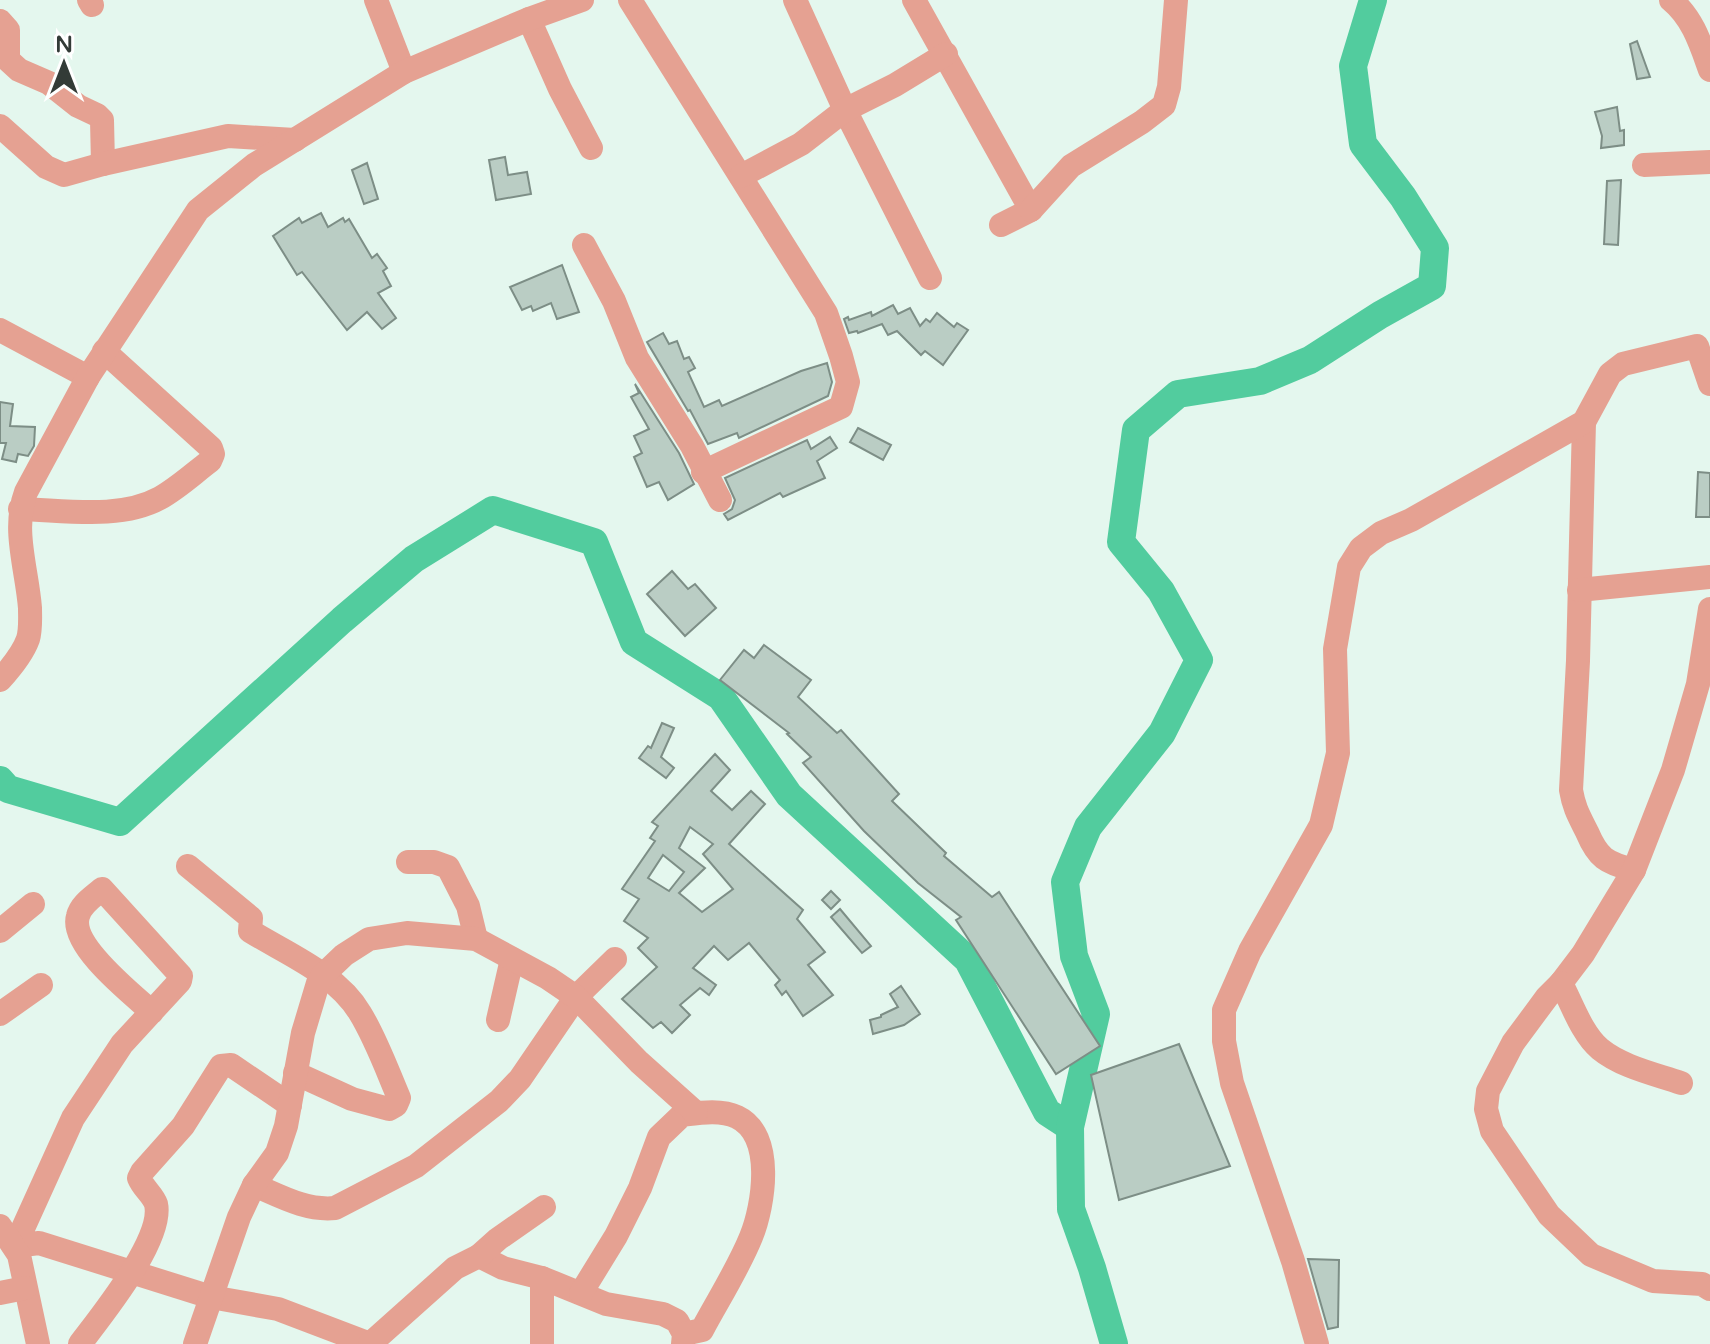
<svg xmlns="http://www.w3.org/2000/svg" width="1710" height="1344" font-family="'Varela Round',sans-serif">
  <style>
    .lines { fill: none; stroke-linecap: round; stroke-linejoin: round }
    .river { stroke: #52cc9e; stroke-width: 28 }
    .building { fill: #bacdc4; stroke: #7d8e86; stroke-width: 2; fill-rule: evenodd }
    .minor { stroke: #e5a192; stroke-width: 24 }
  </style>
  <rect width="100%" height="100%" fill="#e4f7ee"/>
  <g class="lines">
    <g class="river">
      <polyline points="0,780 8,789 120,822 342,620 414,559 493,510 594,542 634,642 721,697 789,795 968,960 1047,1112 1070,1127"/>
      <polyline points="1114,1344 1092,1268 1071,1209 1070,1127 1096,1014 1074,956 1065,882 1088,827 1162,733 1199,660 1161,591 1121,542 1136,430 1178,394 1260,381 1310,360 1380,315 1432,286 1435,248 1403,197 1363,144 1353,66 1373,0"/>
    </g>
  </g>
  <g class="building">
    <polygon points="1637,41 1650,77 1637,79 1630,44"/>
    <polygon points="1617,107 1620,131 1624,130 1624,145 1601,148 1602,136 1595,112"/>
    <polygon points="505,157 508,175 527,172 531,194 496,200 489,160"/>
    <polygon points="367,163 378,199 364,204 352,170"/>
    <polygon points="1621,180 1618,245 1604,244 1607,181"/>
    <polygon points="321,213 328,227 343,218 345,222 349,219 372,258 377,254 387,268 383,271 391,286 378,293 396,318 382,329 367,312 347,330 302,272 297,275 273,236 299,218 302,223"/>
    <polygon points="562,265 579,312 557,319 551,303 533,311 531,306 522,310 510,287"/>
    <polygon points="893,305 898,314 910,308 920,326 926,319 930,322 937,313 954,327 957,323 968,330 943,365 925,351 921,355 897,331 888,335 882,324 858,333 857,331 849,333 844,319 848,317 849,320 871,312 872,316"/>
    <polygon points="663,333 669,344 677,341 684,359 689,357 695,368 688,372 704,407 719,400 722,406 801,371 827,363 832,382 828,396 739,438 737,433 708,444 690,410 688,411 647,342"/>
    <polygon points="635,384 679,453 694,484 668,500 659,482 647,487 634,457 642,453 634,436 649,429 631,397 639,393"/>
    <polygon points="0,402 13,404 10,426 35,427 34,446 28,456 18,454 16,462 2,459 6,443 0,443"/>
    <polygon points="858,428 891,445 883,460 850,442"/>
    <polygon points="830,437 837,448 817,461 825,478 783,497 780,493 728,520 724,514 732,509 735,500 725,478 807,440 811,449"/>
    <polygon points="1698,472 1710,473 1710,517 1696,517"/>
    <polygon points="672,571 688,589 695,584 716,608 685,636 647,594"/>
    <polygon points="764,645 811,680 798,697 837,733 841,730 899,794 892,801 946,853 944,856 992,897 999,892 1100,1046 1056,1074 956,920 961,917 918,883 864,831 803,763 811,757 787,734 789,733 720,680 744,650 754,658"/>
    <polygon points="662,723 674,728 661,757 674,768 666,778 639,758 648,746 651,748"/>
    <path d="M 715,754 L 730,770 L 711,791 L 732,810 L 751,791 L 765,804 L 729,844 L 803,910 L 797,919 L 825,952 L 808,965 L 833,995 L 803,1016 L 786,991 L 782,995 L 775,985 L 780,980 L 749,943 L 728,960 L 714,946 L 693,968 L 716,985 L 709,995 L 700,988 L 680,1005 L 690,1015 L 672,1033 L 661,1022 L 653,1028 L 622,999 L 657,967 L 638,948 L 648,938 L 624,921 L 639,899 L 622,889 L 655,841 L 650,838 L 658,826 L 652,822 ZM 690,827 L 713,844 L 703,854 L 733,889 L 702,912 L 679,893 L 705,868 L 679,848 ZM 663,855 L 684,872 L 669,891 L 648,878 Z"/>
    <polygon points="831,891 840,900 831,909 822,900"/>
    <polygon points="840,909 871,946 862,953 831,917"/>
    <polygon points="901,986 920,1014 904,1025 873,1034 870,1020 881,1017 881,1015 898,1007 890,994"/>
    <polygon points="1179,1044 1230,1166 1119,1200 1091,1075"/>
    <polygon points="1308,1259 1339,1260 1338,1327 1328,1329"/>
  </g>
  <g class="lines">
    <g class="minor">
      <polyline points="89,0 92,5"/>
      <polyline points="376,0 404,72"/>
      <polyline points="630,0 826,313 841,356 848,382 841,407 703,472"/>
      <polyline points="795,0 845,110 930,278"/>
      <polyline points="914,0 1031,210 1001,225"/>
      <path d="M 1671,0 C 1693,18 1701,45 1710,70"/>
      <polyline points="529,19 560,89 591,148"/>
      <polyline points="0,21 8,30 8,60 19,70 49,83 78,106 97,115 102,120 103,164"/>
      <polyline points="0,126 46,167 64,175 103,164 228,136 295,140"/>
      <polyline points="1644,165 1710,162"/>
      <polyline points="741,176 801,144 845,110 895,85 946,54"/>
      <polyline points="1031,210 1071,166 1142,122 1164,105 1169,87 1176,0"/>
      <polyline points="584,245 614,301 637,358 692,446 720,500"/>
      <polyline points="0,330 88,377"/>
      <path d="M 1584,422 L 1578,661 L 1571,790 C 1574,808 1579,816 1587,832 C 1598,858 1606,863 1634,870"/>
      <path d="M 20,509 C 64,510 120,520 160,498 C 178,488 194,473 210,461 L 213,454 L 211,448 L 104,351"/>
      <polyline points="1579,590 1710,577"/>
      <polyline points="1710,609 1698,684 1673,770 1634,870 1583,954 1561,983 1547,997 1513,1043 1488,1091 1486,1109 1492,1131 1549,1215 1591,1255 1653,1281 1702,1284 1710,1289"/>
      <path d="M 0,680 C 10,669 23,653 28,639 C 31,629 30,618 30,608 C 27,569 12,529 26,492 L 88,377 L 198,210 L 254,165 L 404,72 L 529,19 L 582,0"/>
      <polyline points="408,862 434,862 448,867 468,906 476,939"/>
      <path d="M 188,866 L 251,918 L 250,931 C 287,954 337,974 360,1013 C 376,1039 387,1070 399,1098 L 396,1105 L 389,1109 L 352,1099 L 295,1073"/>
      <polyline points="0,931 33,904"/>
      <path d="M 1561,983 C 1572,1004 1582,1034 1600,1049 C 1622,1067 1655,1074 1681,1083"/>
      <path d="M 152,1012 C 132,994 69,945 78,916 C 81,904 93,897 102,889 L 181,976 L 180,981 L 122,1044 L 73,1118 L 15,1246 L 39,1243 L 211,1297 L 278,1309 L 370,1344"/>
      <polyline points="0,1014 41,985"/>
      <polyline points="498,1020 512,959"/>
      <path d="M 254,1185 C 280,1196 306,1211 335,1208 L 416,1166 L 499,1101 L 520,1079 L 576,997 L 615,959"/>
      <polyline points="0,1226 19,1255 38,1344"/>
      <polyline points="479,1256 503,1268 542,1278 606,1304 663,1314 677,1321 684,1334 683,1344"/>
      <polyline points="542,1278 542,1344"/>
      <polyline points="0,1293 25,1288"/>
      <path d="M 581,1293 L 616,1236 L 640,1188 L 659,1137 L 682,1115 C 698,1113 721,1109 737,1117 C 775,1135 764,1205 751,1237 C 738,1269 718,1300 702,1330 L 684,1334"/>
      <path d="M 80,1344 C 101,1316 164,1239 156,1204 C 153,1195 143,1188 139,1178 L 142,1172 L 183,1126 L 221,1066 L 231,1065 L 290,1105"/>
      <polyline points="195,1344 239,1217 254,1185 277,1153 286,1126 303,1033 318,983 323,975 344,955 369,939 407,933 476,939 548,978 576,997 639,1062 696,1113"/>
      <polyline points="370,1344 455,1268 479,1256 498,1239 544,1207"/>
      <polyline points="1317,1344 1293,1261 1232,1083 1224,1041 1224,1010 1250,951 1321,825 1338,753 1335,649 1349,567 1361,548 1381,533 1411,520 1584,422 1610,374 1623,364 1697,346 1710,384"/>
    </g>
  </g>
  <g transform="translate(64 64)" stroke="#ffffff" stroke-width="6" paint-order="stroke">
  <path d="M0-6L14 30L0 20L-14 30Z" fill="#333b37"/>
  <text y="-12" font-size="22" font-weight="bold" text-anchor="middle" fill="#333b37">N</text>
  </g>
</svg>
